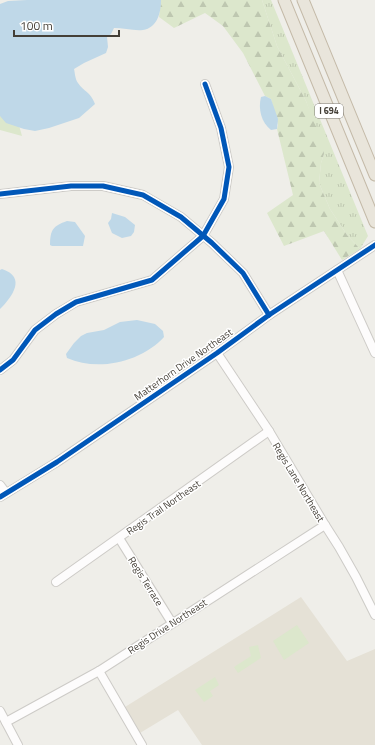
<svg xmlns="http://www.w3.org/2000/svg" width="375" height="745" font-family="'Titillium Web',sans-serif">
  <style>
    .education { fill: #e5e1d6 }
    .grass { fill: url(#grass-tufts) }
    .forest { fill: url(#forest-firs) }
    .green { fill: #dce7cc }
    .water { fill: #bfd8e8 }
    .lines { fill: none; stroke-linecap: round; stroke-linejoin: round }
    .minor-casing { stroke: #cdcbc7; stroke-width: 10 }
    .highway-casing { stroke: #c4baa8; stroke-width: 13 }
    .minor { stroke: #fdfcfc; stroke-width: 8 }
    .highway { stroke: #e9e5db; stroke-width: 11 }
    .cycleway-casing { stroke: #fff; stroke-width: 8 }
    .cycleway { stroke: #0057b8; stroke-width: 5 }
    .labels { text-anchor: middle; stroke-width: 3; stroke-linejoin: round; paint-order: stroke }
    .shield { fill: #fff; stroke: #7c7973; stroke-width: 1 }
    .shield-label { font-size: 9px; font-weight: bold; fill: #443f37 }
    .street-label { font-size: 10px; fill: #443f37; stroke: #fff }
  </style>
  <defs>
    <pattern id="grass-tufts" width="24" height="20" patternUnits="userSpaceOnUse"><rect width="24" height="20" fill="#dce7cc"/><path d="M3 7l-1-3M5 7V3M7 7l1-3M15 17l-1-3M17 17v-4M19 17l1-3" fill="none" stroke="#bec7b0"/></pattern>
    <pattern id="forest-firs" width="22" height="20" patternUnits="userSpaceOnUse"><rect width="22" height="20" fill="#dce7cc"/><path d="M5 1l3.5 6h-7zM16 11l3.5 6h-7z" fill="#bec7b0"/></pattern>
  </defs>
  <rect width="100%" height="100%" fill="#efeee9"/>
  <polygon class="education" points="301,597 347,661 375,649 375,745 202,745 178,710 140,733 125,707"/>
  <polygon class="grass" points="262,0 271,0 368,236 360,249 347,235 330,209 324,195 319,183 321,163 324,154 306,101 277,46"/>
  <polygon class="forest" points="161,0 262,0 277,46 306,101 323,144 324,154 321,163 319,183 324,195 330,209 347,235 360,249 342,260 324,231 284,246 267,213 293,195 277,129 278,125 271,99 265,96 243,53 223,26 205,13 174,28 159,17"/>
  <g class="green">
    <polygon points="0,93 17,118 22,136 0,130"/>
    <polygon points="297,625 309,643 284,660 273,641"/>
    <polygon points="258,645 261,658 238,673 234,667 251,656 249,647"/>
    <polygon points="215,677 219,685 210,691 213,696 204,702 195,690"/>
  </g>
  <g class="water">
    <path d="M 27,0 L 161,0 C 161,13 157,28 143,30 C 134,31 123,28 114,28 L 111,34 L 107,37 L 108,47 L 106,53 L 84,63 L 74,69 C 75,73 75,79 78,83 C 84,92 90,91 95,104 L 79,118 L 49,128 L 35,131 L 24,129 L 6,123 L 0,116 L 0,4 L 8,1 Z"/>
    <path d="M 265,96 L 271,99 L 278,119 L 277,129 L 271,130 C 261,122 258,109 261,97 Z"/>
    <polygon points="112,213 125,217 135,225 134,232 131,236 122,238 112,233 108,223 111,219"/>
    <path d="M 67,221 L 75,222 L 85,236 L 83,246 L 52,246 L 50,245 C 50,230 53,226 67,221 Z"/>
    <path d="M 2,269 C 27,277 12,297 0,309 L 0,270 Z"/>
    <path d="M 137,320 L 155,324 L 163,331 L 164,337 C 141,362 98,372 67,358 L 66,354 L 74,343 L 81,336 L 87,333 L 104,330 L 120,322 Z"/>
  </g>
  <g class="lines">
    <g class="minor-casing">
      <g id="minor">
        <polyline points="0,194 71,186 103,186 143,195 181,217 212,243 243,273 269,315"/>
        <polyline points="337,270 375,353"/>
        <polyline points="217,353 269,431 325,525 339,547 356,577 375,615"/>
        <polyline points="0,370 13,360 35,330 56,314 76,302 152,280 203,236 224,199 229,167 221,128 205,84"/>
        <polyline points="0,485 6,493"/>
        <polyline points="0,497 57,462 217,353 269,315 375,245"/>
        <polyline points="119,538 172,623"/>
        <polyline points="56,582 269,431"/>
        <polyline points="99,671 142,745"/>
        <polyline points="0,711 18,745"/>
        <polyline points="6,722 99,671 325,525"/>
      </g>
    </g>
    <g class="highway-casing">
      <g id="highway">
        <polyline points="284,0 375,222"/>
        <polyline points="303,0 375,175"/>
      </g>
    </g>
    <use href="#minor" class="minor"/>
    <use href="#highway" class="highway"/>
    <g class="cycleway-casing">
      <g id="cycleway">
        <polyline points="0,194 71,186 103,186 143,195 181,217 212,243 243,273 269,315"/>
        <polyline points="0,370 13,360 35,330 56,314 76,302 152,280 203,236 224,199 229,167 221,128 205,84"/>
        <polyline points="0,497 57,462 217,353 269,315 375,245"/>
      </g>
    </g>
    <use href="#cycleway" class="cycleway"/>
  </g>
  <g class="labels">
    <rect class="shield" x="315" y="104" width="28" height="14" rx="3"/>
    <g class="shield-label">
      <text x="329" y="114">I 694</text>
    </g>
    <g class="street-label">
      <text transform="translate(183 364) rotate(-35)" y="4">Matterhorn Drive Northeast</text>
      <text transform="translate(299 482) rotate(59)" y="4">Regis Lane Northeast</text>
      <text transform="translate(163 507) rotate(-35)" y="4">Regis Trail Northeast</text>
      <text transform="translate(146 581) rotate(58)" y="4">Regis Terrace</text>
      <text transform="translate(167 626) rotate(-33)" y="4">Regis Drive Northeast</text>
    </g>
  </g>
  <path d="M14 30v6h105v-6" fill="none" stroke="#443f37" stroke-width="2"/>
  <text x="20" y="30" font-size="12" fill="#443f37" stroke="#ffffff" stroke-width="3" paint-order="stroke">100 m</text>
</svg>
